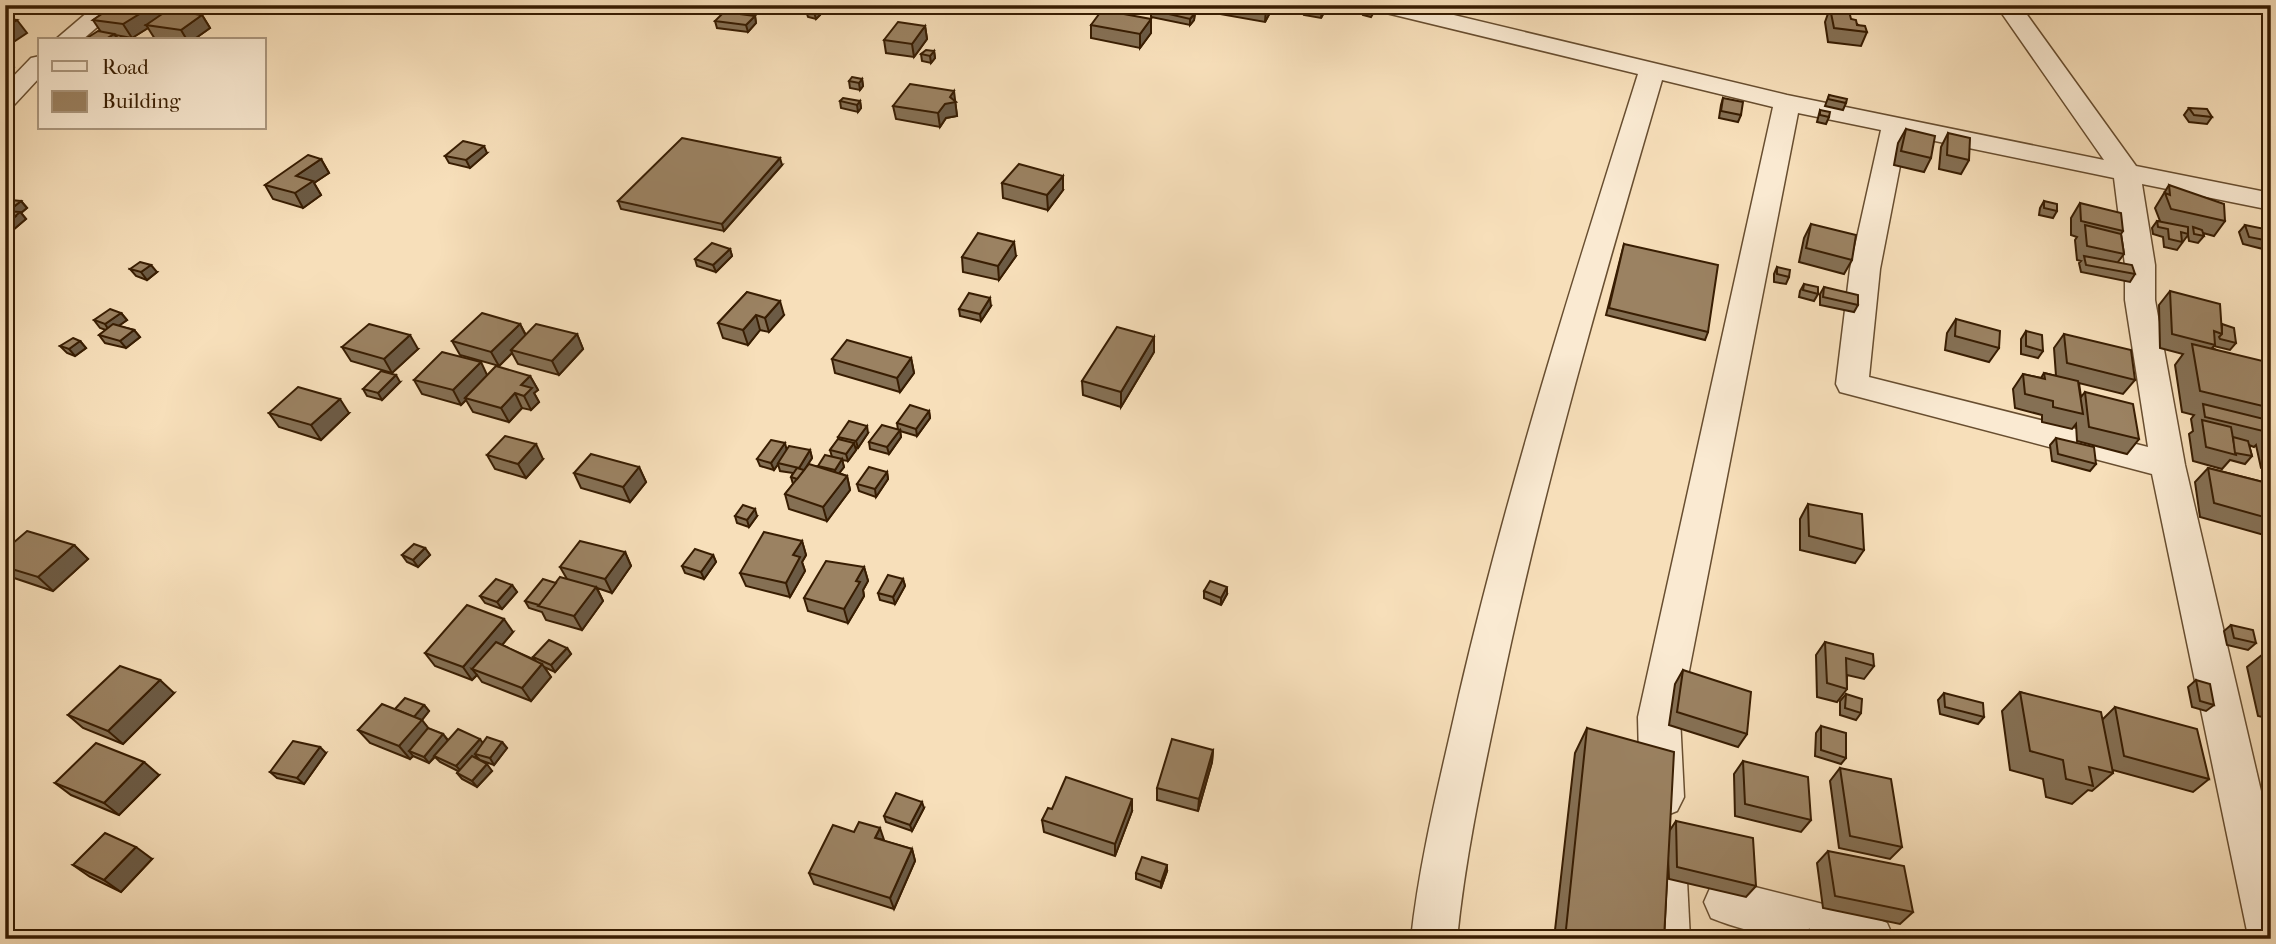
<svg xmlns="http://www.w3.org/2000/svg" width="2276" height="944" font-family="'IM FELL French Canon',serif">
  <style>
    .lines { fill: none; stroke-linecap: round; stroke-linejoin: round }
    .minor-casing { stroke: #684e30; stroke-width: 3 }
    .minor { fill: #faead2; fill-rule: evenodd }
    .wall { fill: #857054; stroke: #381d02; stroke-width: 2 }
    .shaded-wall { fill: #6c5b45; stroke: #381d02; stroke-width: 2 }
    .building { fill: #9b8262; stroke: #381d02; stroke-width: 2 }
  </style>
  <rect width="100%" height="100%" fill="#f7dfba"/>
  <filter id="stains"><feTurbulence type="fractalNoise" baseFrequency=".00286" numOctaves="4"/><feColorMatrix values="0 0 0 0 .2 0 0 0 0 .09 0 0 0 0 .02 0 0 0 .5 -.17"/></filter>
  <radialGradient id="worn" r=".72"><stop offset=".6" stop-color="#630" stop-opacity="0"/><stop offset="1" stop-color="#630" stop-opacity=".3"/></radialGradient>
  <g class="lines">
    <g class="minor-casing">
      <g id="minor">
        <polygon points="96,5 123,5 82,40 55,40"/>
        <path d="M 1370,5 L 1412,5 L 1787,95 L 2104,160 L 1996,5 L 2020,5 L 2136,166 L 2271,193 L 2271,210 L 2142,184 L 2155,265 L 2155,300 L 2185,465 L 2271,834 L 2271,939 L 2249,939 L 2248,936 L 2152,474 L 1840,392 L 1836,384 L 1850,269 L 1881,130 L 1798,113 L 1680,717 L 1684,797 L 1677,811 L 1662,817 L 1647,811 L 1640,797 L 1638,717 L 1773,107 L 1662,80 C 1602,285 1542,490 1499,699 C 1482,779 1465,858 1457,939 L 1411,939 C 1420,856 1441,776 1459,695 C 1508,485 1573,280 1638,74 L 1374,10 ZM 1906,135 L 2114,178 L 2125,265 L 2125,300 L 2148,447 L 1869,377 L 1880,269 Z"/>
        <polygon points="40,56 40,77 14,105 5,108 5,85 31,58"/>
        <polygon points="1664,839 1680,845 1686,860 1690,939 1644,939 1642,860 1648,845"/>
        <path d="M 1727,880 L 1871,916 L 1887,923 L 1894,939 C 1827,939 1775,944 1711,918 L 1704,902 L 1711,886 Z"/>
      </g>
    </g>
    <use href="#minor" class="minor"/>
  </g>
  <g class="wall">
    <polygon points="22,5 39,5 36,8 23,7"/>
    <polygon points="115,5 178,5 170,11 202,15 210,28 193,40 166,40 155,39 148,28 132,38 115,35 119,40 84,40 101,32 93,20"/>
    <polygon points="1214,5 1273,5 1272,9 1265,22 1214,13"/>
    <polygon points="1328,5 1321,18 1304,15 1305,8"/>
    <polygon points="1375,5 1374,12 1371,17 1363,15 1364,8"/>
    <polygon points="818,8 820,15 816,19 808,17 806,11"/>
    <polygon points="1830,8 1851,19 1867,32 1861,46 1828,42 1825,22"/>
    <polygon points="1151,10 1195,13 1194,20 1190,25 1151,17"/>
    <polygon points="755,16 756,23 748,32 717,28 715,21"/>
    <polygon points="1151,19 1151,33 1140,48 1091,38 1091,25"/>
    <polygon points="925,26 927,39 914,57 886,53 884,40"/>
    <polygon points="934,51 935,58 931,63 922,61 921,54"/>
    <polygon points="862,79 863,86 860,90 850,88 849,81"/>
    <polygon points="1829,95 1846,103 1843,110 1825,106"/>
    <polygon points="1723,98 1741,115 1738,122 1719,118 1721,105"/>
    <polygon points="840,101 860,101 861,108 858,112 841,108"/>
    <polygon points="955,101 957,116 946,118 940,127 896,119 893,106"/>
    <polygon points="2189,108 2212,117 2207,124 2189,122 2184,115"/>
    <polygon points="1820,110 1829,117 1826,124 1817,122"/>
    <polygon points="1906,129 1931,158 1924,172 1894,165 1898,143"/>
    <polygon points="1948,133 1969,160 1961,174 1939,169 1941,147"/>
    <polygon points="487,153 470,168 449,163 445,156"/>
    <polygon points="321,159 329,173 314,183 321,195 303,208 273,199 265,185"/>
    <polygon points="782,165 724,231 621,209 618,201"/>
    <polygon points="1002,183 1063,190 1048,210 1003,198"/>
    <polygon points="2169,185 2225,221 2214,236 2203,233 2204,236 2198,243 2189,241 2188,235 2177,250 2164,247 2163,237 2153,234 2152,228 2157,221 2160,221 2155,208"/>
    <polygon points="21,201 27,208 21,213 26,219 13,230 5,229 5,204"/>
    <polygon points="2044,201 2057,211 2053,218 2039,215 2040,208"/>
    <polygon points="2080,203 2123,231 2121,234 2124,254 2118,262 2135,274 2130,282 2081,272 2079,263 2081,261 2077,260 2075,240 2077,237 2071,235 2071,218"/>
    <polygon points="2271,208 2271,239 2265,215"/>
    <polygon points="1811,224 1852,260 1844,274 1799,262 1804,238"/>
    <polygon points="2245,225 2269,241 2263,249 2243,244 2239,232"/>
    <polygon points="1624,244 1708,332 1705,340 1606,315"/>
    <polygon points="730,249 732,256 716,272 697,266 695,259"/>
    <polygon points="1016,256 999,280 963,272 962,257"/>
    <polygon points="1777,267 1789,277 1786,284 1774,282 1774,274"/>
    <polygon points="130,269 157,272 147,280 136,276"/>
    <polygon points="1804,284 1818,294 1814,301 1799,297 1800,291"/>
    <polygon points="1824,287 1858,305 1854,312 1820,305 1820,294"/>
    <polygon points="2170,291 2222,324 2236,343 2230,350 2214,346 2212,348 2271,376 2271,418 2269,420 2271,421 2271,470 2261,468 2256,445 2254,447 2249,445 2252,456 2245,464 2230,460 2222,469 2193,461 2189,434 2193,431 2191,419 2194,415 2182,412 2175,365 2183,354 2160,348 2159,305"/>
    <polygon points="747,292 784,315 769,332 760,330 748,345 723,338 718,323"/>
    <polygon points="991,306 981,321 960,316 959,309"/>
    <polygon points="121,313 127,320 118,326 134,330 140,337 126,348 105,343 99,335 106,330 100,328 94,320"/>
    <polygon points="1956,319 1999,348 1989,362 1945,350 1947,333"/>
    <polygon points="520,324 526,335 577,334 583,349 559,375 518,364 512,353 499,366 460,355 452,341"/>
    <polygon points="2026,331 2043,351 2038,358 2021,354 2021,339"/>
    <polygon points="2064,334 2135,380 2123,394 2079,383 2081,397 2085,392 2139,439 2127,454 2077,441 2076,424 2072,429 2042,422 2042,415 2015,408 2013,389 2023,374 2041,378 2044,373 2056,376 2054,348"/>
    <polygon points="1154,337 1154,352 1121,407 1083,395 1082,381"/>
    <polygon points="80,341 86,348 75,356 67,353 60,346"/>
    <polygon points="342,347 418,349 392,373 351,361"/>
    <polygon points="911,358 914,373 900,392 835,373 832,359"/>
    <polygon points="487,375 530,376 538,390 534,393 539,402 531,410 522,408 509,422 473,412 466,400 461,405 422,394 414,380"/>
    <polygon points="400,382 382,400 367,396 363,389"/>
    <polygon points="929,411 930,418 917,436 900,431 901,437 889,454 870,449 869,442 898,430 897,423"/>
    <polygon points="269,413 349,413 321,440 279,427"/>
    <polygon points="868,433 858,448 855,447 856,450 848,461 842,460 844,467 839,473 847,476 850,490 827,521 789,509 785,494 793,484 791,477 793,473 780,471 778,464 774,470 760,466 757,459 787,450 810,450 812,458 806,467 818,466 832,457 830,450 839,439 838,437"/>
    <polygon points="2056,438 2096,464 2090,471 2052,461 2050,445"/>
    <polygon points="487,455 543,459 526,478 495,469"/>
    <polygon points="639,467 646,482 630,502 581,488 574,473"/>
    <polygon points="2208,468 2271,484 2271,537 2200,517 2195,482"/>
    <polygon points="887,472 888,479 876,497 859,491 857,484"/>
    <polygon points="1808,504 1864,550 1855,563 1800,550 1800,519"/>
    <polygon points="735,516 757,516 749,527 737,523"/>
    <polygon points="802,541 806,555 802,562 805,571 790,597 746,586 740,573"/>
    <polygon points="74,545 88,559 53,591 5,575 5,550"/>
    <polygon points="425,548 430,555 418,567 407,562 402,555"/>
    <polygon points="625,552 631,566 612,593 597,588 603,601 582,630 546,620 542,612 529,608 525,601 556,583 567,579 560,567"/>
    <polygon points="713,555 716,562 704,579 685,573 682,566"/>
    <polygon points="864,567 868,581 863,590 864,596 848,623 808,611 804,598"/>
    <polygon points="903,579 905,586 895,604 880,600 878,593"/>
    <polygon points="512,585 517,592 502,609 485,603 480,596"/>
    <polygon points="1204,591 1227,594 1221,605 1204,598"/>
    <polygon points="2231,625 2256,643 2248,650 2227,645 2224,631"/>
    <polygon points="513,632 502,645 535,660 533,657 567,648 571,654 555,672 544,667 551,677 531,701 482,682 477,675 472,680 435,666 425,653"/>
    <polygon points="1825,642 1874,666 1864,679 1847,675 1847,689 1837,702 1817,697 1816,655"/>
    <polygon points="2263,654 2271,656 2271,719 2258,716 2247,667"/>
    <polygon points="1683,670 1747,734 1738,747 1669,725 1675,684"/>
    <polygon points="2196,680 2214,705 2206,711 2192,707 2188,687"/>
    <polygon points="2020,692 2102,720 2115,707 2209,779 2193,792 2113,770 2113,773 2092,791 2088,790 2072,804 2046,797 2043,779 2010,770 2002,711"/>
    <polygon points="174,693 123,744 83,728 68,715"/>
    <polygon points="1944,693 1984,717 1978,724 1940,714 1938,700"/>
    <polygon points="1846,694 1861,713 1856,720 1840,715 1840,701"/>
    <polygon points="424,705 429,711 422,720 429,729 443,734 448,740 483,743 502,742 507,748 494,765 480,760 476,756 475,757 492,771 477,787 462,779 457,773 458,771 440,762 435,757 429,763 413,756 410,759 370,743 358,730 395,709"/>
    <polygon points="1821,726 1846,758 1841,764 1815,756 1816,733"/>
    <polygon points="1587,728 1670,830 1676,821 1756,886 1746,897 1669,879 1668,858 1664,939 1554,939 1575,753"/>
    <polygon points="2271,741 2271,783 2265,746"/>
    <polygon points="1213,750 1212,762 1198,811 1157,800 1157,788"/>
    <polygon points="326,753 304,784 277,778 270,772"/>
    <polygon points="1743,761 1811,820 1801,832 1735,816 1734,774"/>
    <polygon points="1840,768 1902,847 1890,859 1839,848 1830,781"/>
    <polygon points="159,775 119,815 71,795 55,783"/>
    <polygon points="924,808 912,831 886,822 884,816"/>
    <polygon points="1052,809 1132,811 1115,856 1044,832 1042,820"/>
    <polygon points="884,841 912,849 915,861 894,909 814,884 809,873"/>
    <polygon points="1828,851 1913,912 1900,924 1823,908 1817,863"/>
    <polygon points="152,859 121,892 90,877 73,865"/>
    <polygon points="1167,871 1161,888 1136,879 1136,873"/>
    <polygon points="2271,876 2271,897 2266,879"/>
    <polygon points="1810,930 1838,939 1805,939 1805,936"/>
  </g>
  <g class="shaded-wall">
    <polygon points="150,5 178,5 149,25 146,25 148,28 132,38 123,24"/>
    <polygon points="1268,5 1273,5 1272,9 1265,22 1266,8"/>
    <polygon points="1325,5 1328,5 1321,18 1322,11"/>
    <polygon points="818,8 820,15 816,19 814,12"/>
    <polygon points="1195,13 1194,20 1190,25 1190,19"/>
    <polygon points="202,15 210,28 193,40 187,40 181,30"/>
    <polygon points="755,16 756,23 748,32 746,25"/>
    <polygon points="1151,19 1151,33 1140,48 1140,34"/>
    <polygon points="17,20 27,33 6,47 5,27"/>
    <polygon points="925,26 927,39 914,57 912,44"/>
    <polygon points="114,34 119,40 104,40"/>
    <polygon points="934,51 935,58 931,63 930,56"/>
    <polygon points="9,60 14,67 5,73 5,63"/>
    <polygon points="862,79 863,86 860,90 859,83"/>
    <polygon points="954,91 957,116 946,118 940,127 938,113"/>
    <polygon points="860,101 861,108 858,112 857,105"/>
    <polygon points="484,146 487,153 470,168 466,160"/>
    <polygon points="780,158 782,165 724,231 722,224"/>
    <polygon points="321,159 329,173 314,183 321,195 303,208 295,193 296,176"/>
    <polygon points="1063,176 1063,190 1048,210 1047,195"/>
    <polygon points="21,201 27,208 21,213 26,219 13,230 7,223 16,216 11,209"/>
    <polygon points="1014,242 1016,256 999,280 998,266"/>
    <polygon points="730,249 732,256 716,272 713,265"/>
    <polygon points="151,265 157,272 147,280 141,272"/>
    <polygon points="990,298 991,306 981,321 980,314"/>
    <polygon points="780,301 784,315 769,332 765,318"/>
    <polygon points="121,313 127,320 110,332 105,324"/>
    <polygon points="756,315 760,330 748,345 743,330"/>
    <polygon points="520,324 527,338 511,350 512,353 499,366 491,352"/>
    <polygon points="134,330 140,337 126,348 120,341"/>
    <polygon points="577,334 583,349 559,375 552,361"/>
    <polygon points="410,335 418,349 392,373 384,359"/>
    <polygon points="1154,337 1154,352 1121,407 1121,392"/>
    <polygon points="80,341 86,348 75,356 69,349"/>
    <polygon points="911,358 914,373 900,392 897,378"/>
    <polygon points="481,362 488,377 465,398 466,400 461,405 453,390"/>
    <polygon points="396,375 400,382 382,400 378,393"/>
    <polygon points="530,376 538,390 534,393 539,402 531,410 524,396 521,385"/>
    <polygon points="515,393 522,408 509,422 501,408"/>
    <polygon points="340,399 349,413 321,440 311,425"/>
    <polygon points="929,411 930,418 917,436 916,429"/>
    <polygon points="867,426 868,433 858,448 856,441"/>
    <polygon points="900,430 901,437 889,454 887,447"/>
    <polygon points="785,443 787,451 774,470 771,463"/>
    <polygon points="854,443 856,450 848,461 846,454"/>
    <polygon points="536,444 543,459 526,478 518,464"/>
    <polygon points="810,450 812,458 801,475 799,468"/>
    <polygon points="842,459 844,467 836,477 835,470"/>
    <polygon points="639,467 646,482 630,502 623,487"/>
    <polygon points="887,472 888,479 876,497 875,489"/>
    <polygon points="847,476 850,490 827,521 823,507"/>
    <polygon points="755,509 757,516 749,527 747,520"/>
    <polygon points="802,541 806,555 802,562 805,571 790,597 786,583 793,555"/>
    <polygon points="74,545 88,559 53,591 38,577"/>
    <polygon points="425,548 430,555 418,567 413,560"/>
    <polygon points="625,552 631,566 612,593 605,579"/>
    <polygon points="713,555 716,562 704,579 701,572"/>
    <polygon points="864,567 868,581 863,590 864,596 848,623 844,609 856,581"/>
    <polygon points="903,579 905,586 895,604 893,597"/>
    <polygon points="512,585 517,592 502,609 497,602"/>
    <polygon points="596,587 603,601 582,630 574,616"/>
    <polygon points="1227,587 1227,594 1221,605 1221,598"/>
    <polygon points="504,619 513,632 480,671 472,669 477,675 472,680 463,667"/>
    <polygon points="567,648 571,654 555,672 551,665"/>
    <polygon points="542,664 551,677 531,701 522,688"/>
    <polygon points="160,680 174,693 123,744 108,731"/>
    <polygon points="424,705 429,711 422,720 432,733 409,751 413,756 410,759 399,746 413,717"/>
    <polygon points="443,734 448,741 429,763 424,757"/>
    <polygon points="480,739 485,746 475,754 476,756 462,772 456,766"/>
    <polygon points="502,742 507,748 494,765 490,758"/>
    <polygon points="320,747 326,753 304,784 297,778"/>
    <polygon points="1213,750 1212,762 1198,811 1199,799"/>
    <polygon points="144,762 159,775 119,815 104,803"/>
    <polygon points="487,764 492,771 477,787 472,781"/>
    <polygon points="1132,799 1132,811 1115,856 1115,844"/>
    <polygon points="922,802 924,808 912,831 910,825"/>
    <polygon points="880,828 884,840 875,838"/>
    <polygon points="136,847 152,859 121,892 104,880"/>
    <polygon points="912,849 915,861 894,909 890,898"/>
    <polygon points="1167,865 1167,871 1161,888 1161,882"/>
  </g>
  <g class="building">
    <polygon points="115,5 150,5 139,12 141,13 123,24 93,20"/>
    <polygon points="1155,5 1157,5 1195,13 1190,19 1151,10"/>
    <polygon points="1247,5 1268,5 1266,8"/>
    <polygon points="1306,5 1325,5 1322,11 1305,8"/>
    <polygon points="1366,5 1375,5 1372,10 1364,8"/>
    <polygon points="810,7 818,8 814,12 806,11"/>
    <polygon points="1830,8 1849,11 1851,19 1856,20 1857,25 1865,26 1867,32 1834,28"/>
    <polygon points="168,10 202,15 181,30 146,25"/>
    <polygon points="1102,10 1151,19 1140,34 1091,25"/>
    <polygon points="724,12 755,16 746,25 715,21"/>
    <polygon points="5,18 17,20 5,27"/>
    <polygon points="898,22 925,26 912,44 884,40"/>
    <polygon points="98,31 114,34 104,40 84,40"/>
    <polygon points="926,50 934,51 930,56 921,54"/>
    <polygon points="852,77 862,79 859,83 849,81"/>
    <polygon points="910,84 954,91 950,97 956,102 945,104 938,113 893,106"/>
    <polygon points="1829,95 1847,99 1846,103 1828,99"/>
    <polygon points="843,98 860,101 857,105 840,101"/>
    <polygon points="1723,98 1743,102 1741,115 1721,111"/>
    <polygon points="2189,108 2207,109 2212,117 2194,115"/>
    <polygon points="1820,110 1830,112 1829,117 1820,115"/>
    <polygon points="1906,129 1935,136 1931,158 1901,151"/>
    <polygon points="1948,133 1970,138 1969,160 1947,155"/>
    <polygon points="682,138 780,158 722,224 618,201"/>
    <polygon points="463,141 484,146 466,160 445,156"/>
    <polygon points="308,155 321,159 296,176 313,181 295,193 265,185"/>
    <polygon points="1019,164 1063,176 1047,195 1002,183"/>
    <polygon points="2169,185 2224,204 2225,221 2171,209 2165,193 2170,195"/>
    <polygon points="11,200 21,201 11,209 5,208 5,204"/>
    <polygon points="2044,201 2057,204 2057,211 2044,208"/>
    <polygon points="2080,203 2121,213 2123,231 2081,221"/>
    <polygon points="5,211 20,212 7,223 5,223"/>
    <polygon points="2157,221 2188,227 2188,234 2181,232 2182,242 2169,239 2168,229 2158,227"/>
    <polygon points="1811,224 1856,235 1852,260 1806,248"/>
    <polygon points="2085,225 2121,234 2124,254 2087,246"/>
    <polygon points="2245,225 2265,229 2269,241 2249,237"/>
    <polygon points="2193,227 2202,230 2204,236 2194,234"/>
    <polygon points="978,233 1014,242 998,266 962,257"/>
    <polygon points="712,243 730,249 713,265 695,259"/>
    <polygon points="1624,244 1718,265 1708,332 1609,308"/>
    <polygon points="2084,256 2132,265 2135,274 2086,265"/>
    <polygon points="140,262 151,265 141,272 130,269"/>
    <polygon points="1777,267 1790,270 1789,277 1777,274"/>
    <polygon points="1804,284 1818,287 1818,294 1803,290"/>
    <polygon points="1824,287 1858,295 1858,305 1823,297"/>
    <polygon points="2170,291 2220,304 2222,334 2214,331 2215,345 2172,334"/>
    <polygon points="747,292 780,301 765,318 756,315 743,330 718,323"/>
    <polygon points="969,293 990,298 980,314 959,309"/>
    <polygon points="110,309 121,313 105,324 94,320"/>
    <polygon points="482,313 520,324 491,352 452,341"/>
    <polygon points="1956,319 2000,331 1999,348 1955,336"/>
    <polygon points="113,324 134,330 120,341 99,335"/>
    <polygon points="369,324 410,335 384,359 342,347"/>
    <polygon points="536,324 577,334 552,361 511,350"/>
    <polygon points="2222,324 2234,328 2236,343 2220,339 2219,337 2222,334"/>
    <polygon points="1117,327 1154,337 1121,392 1082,381"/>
    <polygon points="2026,331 2042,335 2043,351 2026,346"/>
    <polygon points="2064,334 2131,350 2135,380 2067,363"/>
    <polygon points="73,338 80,341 69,349 60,346"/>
    <polygon points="847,340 911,358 897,378 832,359"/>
    <polygon points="2192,344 2267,362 2271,376 2271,408 2200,391"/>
    <polygon points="442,352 481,362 453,390 414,380"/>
    <polygon points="496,366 530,376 521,385 532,388 524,396 515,393 501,408 465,398"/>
    <polygon points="381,371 396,375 378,393 363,389"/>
    <polygon points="2044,373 2078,381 2083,414 2053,407 2053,401 2025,394 2023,374 2045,379"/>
    <polygon points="298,387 340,399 311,425 269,413"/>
    <polygon points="2085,392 2133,404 2139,439 2089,427"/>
    <polygon points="2203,404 2264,419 2267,432 2205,417"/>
    <polygon points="910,405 929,411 916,429 897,423"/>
    <polygon points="2202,420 2231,427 2236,455 2206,447"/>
    <polygon points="2267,420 2271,421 2271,437"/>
    <polygon points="849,421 867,426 856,441 838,437"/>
    <polygon points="882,425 900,430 887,447 869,442"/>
    <polygon points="505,436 536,444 518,464 487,455"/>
    <polygon points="2233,437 2248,441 2252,456 2235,453"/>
    <polygon points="2056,438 2094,447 2096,464 2058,454"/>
    <polygon points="838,439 854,443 846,454 830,450"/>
    <polygon points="771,440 785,443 771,463 757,459"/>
    <polygon points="789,446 810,450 799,468 778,463"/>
    <polygon points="591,454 639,467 623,487 574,473"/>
    <polygon points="825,455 842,459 835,470 818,466"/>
    <polygon points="809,464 847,476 823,507 785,494"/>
    <polygon points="869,467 887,472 875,489 857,484"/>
    <polygon points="797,468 804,470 797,479 791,477"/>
    <polygon points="2208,468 2271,484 2271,519 2214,503"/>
    <polygon points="1808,504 1862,514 1864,550 1809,536"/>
    <polygon points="743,505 755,509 747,520 735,516"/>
    <polygon points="27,531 74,545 38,577 5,567 5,550"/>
    <polygon points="764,532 802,541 793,555 800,557 786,583 740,573"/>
    <polygon points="580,541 625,552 605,579 560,567"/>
    <polygon points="414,544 425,548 413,560 402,555"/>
    <polygon points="695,549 713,555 701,572 682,566"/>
    <polygon points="826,561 864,567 856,581 860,582 844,609 804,598"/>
    <polygon points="888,575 903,579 893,597 878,593"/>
    <polygon points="560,577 596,587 574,616 538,606"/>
    <polygon points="496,579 512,585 497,602 480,596"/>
    <polygon points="543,579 556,583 539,605 525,601"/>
    <polygon points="1210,581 1227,587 1221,598 1204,591"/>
    <polygon points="467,605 504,619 463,667 425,653"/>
    <polygon points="2231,625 2253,630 2256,643 2234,638"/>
    <polygon points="549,640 567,648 551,665 533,657"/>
    <polygon points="496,642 542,664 522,688 472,669"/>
    <polygon points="1825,642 1873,654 1874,666 1846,658 1847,689 1827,683"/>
    <polygon points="2263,654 2271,656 2271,689"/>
    <polygon points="120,666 160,680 108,731 68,715"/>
    <polygon points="1683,670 1751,692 1747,734 1677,712"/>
    <polygon points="2196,680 2210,684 2214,705 2200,701"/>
    <polygon points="2020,692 2101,712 2113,773 2089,767 2093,786 2066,779 2063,760 2030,751"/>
    <polygon points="1944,693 1983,703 1984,717 1945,707"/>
    <polygon points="1846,694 1862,699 1861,713 1845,708"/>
    <polygon points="405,698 424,705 414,717 395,709"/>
    <polygon points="382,704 422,720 399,746 358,730"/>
    <polygon points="2115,707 2197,729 2209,779 2124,756"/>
    <polygon points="1821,726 1846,733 1846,758 1821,750"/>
    <polygon points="428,728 443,734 424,757 409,751"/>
    <polygon points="1587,728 1674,752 1664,939 1565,939"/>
    <polygon points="458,729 480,739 456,766 434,756"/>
    <polygon points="487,737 502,742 490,758 475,754"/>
    <polygon points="1172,739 1213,750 1199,799 1157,788"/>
    <polygon points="293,741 320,747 297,778 270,772"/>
    <polygon points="96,743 144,762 104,803 55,783"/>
    <polygon points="472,756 487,764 472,781 457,773"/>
    <polygon points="1743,761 1808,777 1811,820 1745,804"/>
    <polygon points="1840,768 1891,779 1902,847 1850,836"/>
    <polygon points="1066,777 1132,799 1115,844 1042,820 1048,808 1052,809"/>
    <polygon points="896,793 922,802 910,825 884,816"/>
    <polygon points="1676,821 1753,838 1756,886 1677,867"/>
    <polygon points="859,822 880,828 875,838 912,849 890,898 809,873 833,825 854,832"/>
    <polygon points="105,833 136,847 104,880 73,865"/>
    <polygon points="1828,851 1904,866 1913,912 1835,896"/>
    <polygon points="1142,857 1167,865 1161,882 1136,873"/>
    <polygon points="1810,930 1838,937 1838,939 1811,939"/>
  </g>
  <rect width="2276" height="944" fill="none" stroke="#f7dfba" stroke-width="28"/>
  <rect x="7" y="7" width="2262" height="930" fill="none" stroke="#381d02" stroke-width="3.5"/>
  <rect x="14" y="14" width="2248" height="916" fill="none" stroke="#381d02" stroke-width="2"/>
  <rect x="38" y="38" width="228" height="91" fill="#faead2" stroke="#ac987f" stroke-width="2"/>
  <rect x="52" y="61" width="35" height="10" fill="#faead2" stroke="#ac987f" stroke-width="2"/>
  <text x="102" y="74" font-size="21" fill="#381d02">Road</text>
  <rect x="52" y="91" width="35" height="21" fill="#9b8262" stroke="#ac987f" stroke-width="2"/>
  <text x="102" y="108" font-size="21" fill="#381d02">Building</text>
  <rect width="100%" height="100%" filter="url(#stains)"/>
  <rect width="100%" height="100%" fill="url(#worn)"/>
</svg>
